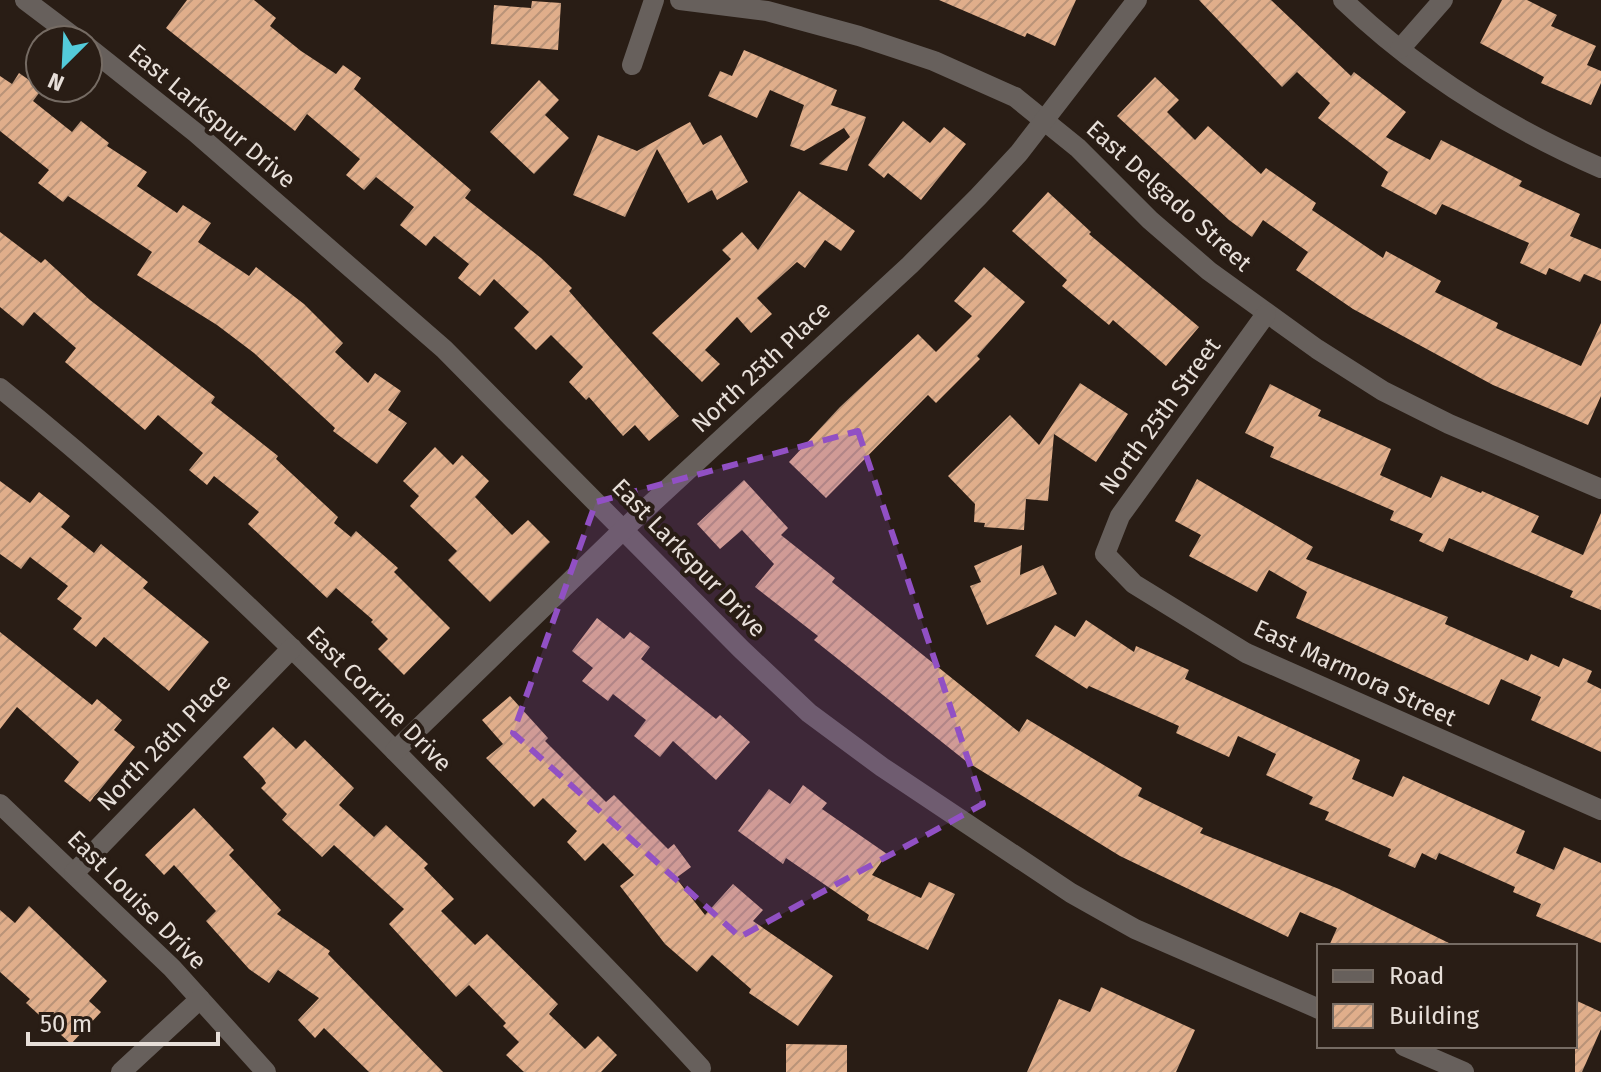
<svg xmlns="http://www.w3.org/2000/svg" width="1601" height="1072" font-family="'Fira Sans',sans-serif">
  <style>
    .building { fill: url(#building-hatch) }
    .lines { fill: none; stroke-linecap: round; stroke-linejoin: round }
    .minor { stroke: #67605c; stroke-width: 20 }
    .marked { fill: #9150c4; fill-opacity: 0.2; stroke: #9150c4; stroke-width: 6; stroke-dasharray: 16 10; stroke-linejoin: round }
    .labels { text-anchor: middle; stroke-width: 8; stroke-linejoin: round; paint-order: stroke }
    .street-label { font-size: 24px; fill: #e7dfd9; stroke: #291d15 }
  </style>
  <defs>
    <pattern id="building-hatch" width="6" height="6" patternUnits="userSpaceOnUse" patternTransform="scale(2)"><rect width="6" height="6" fill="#e0ae8b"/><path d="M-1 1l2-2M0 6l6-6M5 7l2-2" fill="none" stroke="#b99378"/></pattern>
  </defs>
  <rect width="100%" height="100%" fill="#291d15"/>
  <g class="building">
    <polygon points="187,0 254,0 276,18 270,26 301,51 336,74 343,65 361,78 354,89 471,190 465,198 541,258 572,288 569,291 679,416 649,441 635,425 623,436 589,397 586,400 569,382 583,367 551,335 536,350 514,328 529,312 494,279 480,296 458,278 469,264 434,236 426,246 400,225 414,207 376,177 364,190 346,175 360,159 307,114 295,131 166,28"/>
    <polygon points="939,0 1076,0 1055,46 1027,33 1025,37"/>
    <polygon points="1199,0 1271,0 1351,76 1354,72 1406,112 1386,137 1430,160 1441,140 1522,181 1519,186 1580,214 1570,236 1601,249 1601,281 1584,274 1580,282 1549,268 1546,275 1520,263 1529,243 1442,204 1436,215 1381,186 1388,172 1318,118 1330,103 1297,72 1282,87"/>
    <polygon points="1502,0 1527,0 1557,15 1551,26 1596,46 1587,65 1601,71 1601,83 1591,105 1541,83 1544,77 1480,43"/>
    <polygon points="532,1 561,3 558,50 491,44 494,5 531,8"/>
    <polygon points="744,50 837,90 831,105 866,117 847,171 819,164 850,137 844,128 804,151 790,146 804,105 770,90 757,118 708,96 720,71 732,76"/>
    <polygon points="19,73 42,89 33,101 72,132 81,121 109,143 107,146 147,172 137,186 177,213 183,205 211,223 198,242 249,276 256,267 304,304 343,343 335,352 368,383 375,373 401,391 388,410 407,423 377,464 333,431 335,428 254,353 217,325 137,275 152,252 68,196 63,202 38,183 49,170 0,131 0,76 12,84"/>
    <polygon points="1155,77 1179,100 1167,112 1195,140 1208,126 1261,174 1266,168 1316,203 1312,210 1383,258 1386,251 1441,281 1435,292 1498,323 1496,328 1581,366 1601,323 1601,396 1588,425 1493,385 1353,309 1296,270 1308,252 1263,220 1252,237 1229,220 1117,116"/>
    <polygon points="539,80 559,100 545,115 569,138 534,174 490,132"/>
    <polygon points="903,121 930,143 944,127 966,144 921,200 888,173 884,178 868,165"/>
    <polygon points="690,122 703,145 721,135 748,182 717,200 712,190 688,203 657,149 625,217 573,195 598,135 637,151"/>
    <polygon points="799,191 855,231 841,251 825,240 805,268 797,262 757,298 772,314 751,333 737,317 705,350 720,364 702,382 652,333 731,259 722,250 742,232 758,250"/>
    <polygon points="1048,192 1091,232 1089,234 1199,327 1166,366 1113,320 1109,325 1062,286 1067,280 1012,231"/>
    <polygon points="0,232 41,263 45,259 90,300 215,397 211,403 278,456 276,459 338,517 334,523 351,537 356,531 398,568 394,572 450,628 404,675 378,649 388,639 371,622 373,620 336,588 327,598 248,524 259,512 214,476 207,485 189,470 203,453 158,415 145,430 65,362 76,348 34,312 23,326 0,307"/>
    <polygon points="984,267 1025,302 977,356 980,359 936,403 928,395 826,498 789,462 840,407 918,334 936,352 972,316 954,301"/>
    <polygon points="1080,383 1128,414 1096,462 1054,434 1048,501 1026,499 1024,530 984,527 985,523 974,522 975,504 948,476 1010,415 1039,445"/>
    <polygon points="1270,384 1321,410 1318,416 1391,449 1380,475 1431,498 1441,476 1481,493 1482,491 1539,516 1531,532 1583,555 1601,513 1601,610 1570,597 1573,591 1449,538 1443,552 1419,541 1423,534 1390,520 1394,511 1270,457 1274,447 1245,433"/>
    <polygon points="435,447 453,465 462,455 489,481 475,497 512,535 528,520 550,542 490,602 448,560 457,551 410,506 419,496 403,481"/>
    <polygon points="1197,479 1313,547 1306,559 1448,617 1445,624 1528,661 1531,654 1559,667 1563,658 1592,671 1587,682 1601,689 1601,752 1531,720 1541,697 1501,679 1489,705 1296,618 1307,592 1269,570 1257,592 1189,556 1201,535 1175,521"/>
    <polygon points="744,480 788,528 781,535 835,578 832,582 1019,732 1027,719 1142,788 1138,796 1203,828 1200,833 1339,889 1455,946 1329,946 1337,928 1300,912 1288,937 1120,856 967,762 814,640 818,636 755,587 774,564 742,530 720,549 697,524"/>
    <polygon points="0,481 30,503 39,492 70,516 61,527 94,553 101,544 148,582 143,588 209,642 169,691 104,637 96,647 73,629 82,618 57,599 68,586 30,557 21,569 0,554"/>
    <polygon points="1022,545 1020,575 1043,565 1057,594 987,625 970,586 981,582 974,566"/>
    <polygon points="597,618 624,639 630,632 650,647 641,659 716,719 720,715 750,742 716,780 673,741 660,757 634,736 646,720 613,694 608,701 582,681 593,668 572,651"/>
    <polygon points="1086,620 1134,652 1136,646 1189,670 1185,679 1360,760 1352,779 1393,797 1403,776 1525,831 1516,853 1554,870 1564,847 1601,863 1601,943 1536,916 1541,904 1513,892 1515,887 1439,853 1436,860 1422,853 1415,868 1388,856 1391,849 1325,820 1329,812 1309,804 1313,797 1266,775 1276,754 1238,736 1229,757 1176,733 1179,726 1089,686 1087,689 1035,656 1055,625 1075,637"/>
    <polygon points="0,632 92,705 97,699 122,720 114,730 135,747 90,802 64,781 79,762 17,707 0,729"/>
    <polygon points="510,696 548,738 545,741 606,802 614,795 668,849 674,844 691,867 676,878 705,915 733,884 763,910 753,921 833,976 798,1026 749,993 751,989 712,955 697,972 665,944 620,886 634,875 603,843 585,861 567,842 577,831 543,798 534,807 486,758 503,744 482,720"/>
    <polygon points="273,727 296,749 305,740 354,788 339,805 374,837 386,825 428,864 424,868 454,899 441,911 475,945 487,934 558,1004 549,1014 585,1049 598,1036 617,1055 601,1072 524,1072 506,1055 519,1042 503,1026 506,1023 469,985 456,997 389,924 404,909 334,845 322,857 282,820 287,814 261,788 266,783 263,778 243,757"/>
    <polygon points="803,785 827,803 822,809 887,854 872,875 921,898 929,882 955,894 928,950 867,920 869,915 786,858 783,864 738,831 769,789 790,804"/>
    <polygon points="194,808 234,850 229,855 281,910 277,914 330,951 328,954 443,1072 369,1072 324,1028 315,1038 298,1020 319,998 278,970 269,983 249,969 206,921 216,911 174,865 164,875 145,855"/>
    <polygon points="29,906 107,981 89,1001 101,1012 71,1044 26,1003 30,999 0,972 0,910 15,923"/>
    <polygon points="1101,987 1195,1030 1176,1072 1027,1072 1059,999 1090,1012"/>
    <polygon points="1575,1000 1601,1012 1601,1029 1582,1072 1575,1072"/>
    <polygon points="786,1044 847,1045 847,1072 786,1072"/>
  </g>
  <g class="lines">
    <g class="minor">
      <polyline points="25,0 78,40"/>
      <polyline points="680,0 767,11 859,36 934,61 1015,97 1078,148 1150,220 1209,271 1317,349 1383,391 1449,424 1601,489"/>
      <path d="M 1343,0 C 1417,71 1507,127 1601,168"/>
      <polyline points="88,47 196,133 444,349 741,649 809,713 882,767 1071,893 1135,929 1319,1009"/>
      <polyline points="1400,49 1443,0"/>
      <polyline points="632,65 654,0"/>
      <polyline points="1266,314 1120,516 1105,554 1134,584 1246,653 1601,810"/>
      <path d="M 0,388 C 170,524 324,677 475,833 C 551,911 628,988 701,1068"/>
      <polyline points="395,751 625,528 910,265 978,197 1019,153 1137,0"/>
      <polyline points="0,804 172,968 266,1072"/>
      <polyline points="74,873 292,648"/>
      <polyline points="1404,1046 1464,1072"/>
      <polyline points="121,1072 200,999"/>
    </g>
  </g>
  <path class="marked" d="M 858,431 L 983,804 L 740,937 L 513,733 L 596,502 Z"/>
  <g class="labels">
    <g class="street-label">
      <text transform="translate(212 116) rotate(40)" y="8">East Larkspur Drive</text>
      <text transform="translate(1169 196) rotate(42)" y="8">East Delgado Street</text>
      <text transform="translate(761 367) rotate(-43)" y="8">North 25th Place</text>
      <text transform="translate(1160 416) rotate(-54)" y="8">North 25th Street</text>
      <text transform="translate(689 558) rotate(46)" y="8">East Larkspur Drive</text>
      <text transform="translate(1355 673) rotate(25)" y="8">East Marmora Street</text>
      <text transform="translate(379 699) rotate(45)" y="8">East Corrine Drive</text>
      <text transform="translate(164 742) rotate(-46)" y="8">North 26th Place</text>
      <text transform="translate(137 900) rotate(45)" y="8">East Louise Drive</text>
    </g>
  </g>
  <rect x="1317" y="944" width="260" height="104" fill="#291d15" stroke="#756b63" stroke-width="2"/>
  <rect x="1333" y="970" width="40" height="12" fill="#67605c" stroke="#756b63" stroke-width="2"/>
  <text x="1389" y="984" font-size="24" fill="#e7dfd9">Road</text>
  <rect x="1333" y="1004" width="40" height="24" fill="url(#building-hatch)" stroke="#756b63" stroke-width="2"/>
  <text x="1389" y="1024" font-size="24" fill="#e7dfd9">Building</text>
  <g transform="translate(64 64) rotate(204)"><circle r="38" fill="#291d15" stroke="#756b63" stroke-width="2"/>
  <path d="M0-6L14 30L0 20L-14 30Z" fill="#53cbda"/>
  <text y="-12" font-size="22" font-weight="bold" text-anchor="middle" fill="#e7dfd9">N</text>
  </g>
  <path d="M28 1032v12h190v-12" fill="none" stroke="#e7dfd9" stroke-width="4"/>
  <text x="40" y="1032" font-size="24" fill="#e7dfd9" stroke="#291d15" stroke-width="6" paint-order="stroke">50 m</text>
</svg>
